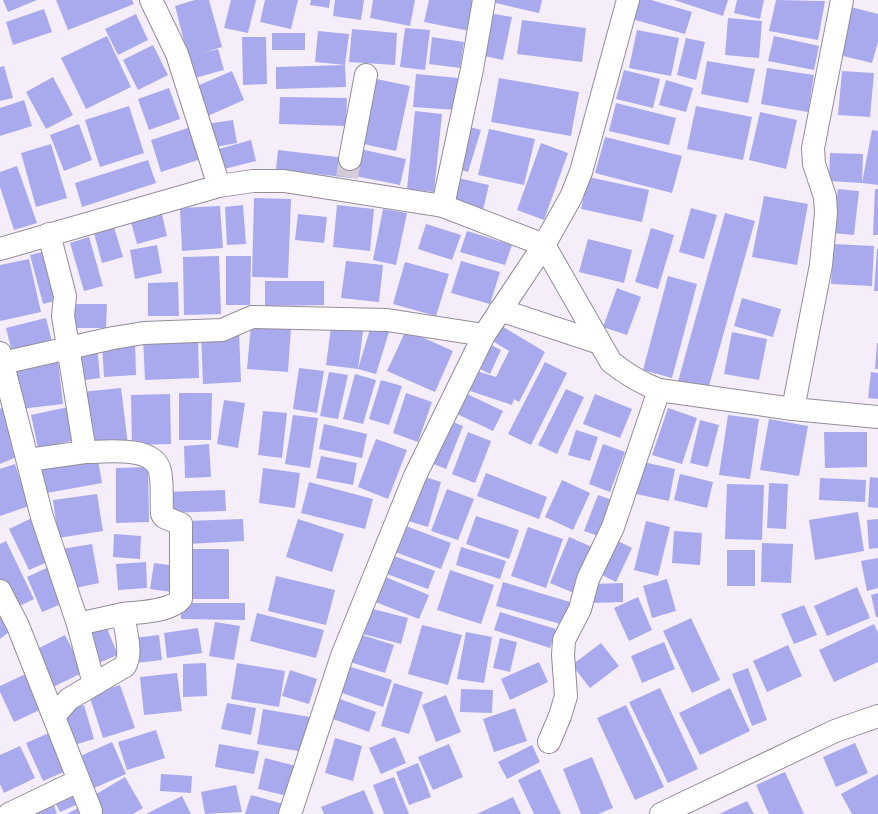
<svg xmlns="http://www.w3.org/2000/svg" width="878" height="814" font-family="'Fira Sans',sans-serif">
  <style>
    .building { fill: #a9aaed }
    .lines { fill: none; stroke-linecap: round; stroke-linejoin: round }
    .minor-tunnel { stroke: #d4ccd9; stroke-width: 22; stroke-dasharray: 22 11; stroke-linecap: butt }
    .minor-casing { stroke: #948c99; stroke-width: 24 }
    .minor { stroke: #fff; stroke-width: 22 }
  </style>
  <rect width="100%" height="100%" fill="#f6edfb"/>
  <g class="building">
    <polygon points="3,0 37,0 8,12"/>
    <polygon points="56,0 132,0 134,4 68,30"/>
    <polygon points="195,0 209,0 222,47 202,53 218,49 224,70 191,79 188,57 175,6"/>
    <polygon points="231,0 256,0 248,33 224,28"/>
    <polygon points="265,0 298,0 291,29 260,22"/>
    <polygon points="311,0 330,0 329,8 310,5"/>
    <polygon points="335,0 364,0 361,20 333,16"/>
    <polygon points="373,0 415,0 410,26 370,18"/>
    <polygon points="429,0 477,0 470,31 424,22"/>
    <polygon points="491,0 542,0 539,13 491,2"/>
    <polygon points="638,0 651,0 692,12 685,34 632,19"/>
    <polygon points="674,0 728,0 723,16"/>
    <polygon points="737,0 764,0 760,19 734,13"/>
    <polygon points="776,0 825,1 818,40 769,31"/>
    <polygon points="847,6 878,14 878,42 872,63 835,54"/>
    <polygon points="44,9 52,32 13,45 6,22"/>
    <polygon points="489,13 512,17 503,60 480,55"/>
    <polygon points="136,14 148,40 118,55 105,29"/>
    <polygon points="728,18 762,21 759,58 725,55"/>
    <polygon points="522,20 586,28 582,62 517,54"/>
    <polygon points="405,28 430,30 425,70 400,67"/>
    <polygon points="352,29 397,33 395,65 349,62"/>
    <polygon points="637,30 679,38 671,76 629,68"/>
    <polygon points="318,31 349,34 345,65 315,62"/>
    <rect x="272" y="33" width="33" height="17"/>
    <polygon points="107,36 131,87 86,109 61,58"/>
    <polygon points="774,36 819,46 814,70 768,61"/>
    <polygon points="242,37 266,37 267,84 243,85"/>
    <polygon points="432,37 464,42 460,68 429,64"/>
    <polygon points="686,38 705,42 696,80 677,75"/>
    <polygon points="153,45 168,75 138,90 123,60"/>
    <polygon points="707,61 755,69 748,103 701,94"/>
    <polygon points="345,65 346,87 276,89 276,67"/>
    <polygon points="4,66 13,98 0,101 0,67"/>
    <polygon points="767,68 814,75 808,112 761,104"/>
    <polygon points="624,70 660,79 653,108 616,99"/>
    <polygon points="232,71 244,100 203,118 190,89"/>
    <polygon points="842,71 874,73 870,117 838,115"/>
    <polygon points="416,74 458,78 456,110 413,107"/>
    <polygon points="53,77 73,115 46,129 26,92"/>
    <polygon points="372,78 410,86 396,151 359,143"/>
    <polygon points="499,78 579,92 571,136 491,122"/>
    <polygon points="666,80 693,88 686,112 659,105"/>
    <polygon points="169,88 180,119 149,130 138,99"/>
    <polygon points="280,97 347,98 346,126 279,124"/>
    <polygon points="24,100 32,126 0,136 0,108"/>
    <polygon points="616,103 676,118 669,145 609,131"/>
    <polygon points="129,106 144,153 100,167 85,120"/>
    <polygon points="696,106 752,117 743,160 687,149"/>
    <polygon points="415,111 442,114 434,192 407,189"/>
    <polygon points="760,112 797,120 786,169 749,160"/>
    <polygon points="233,120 237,143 210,148 206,124"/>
    <polygon points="79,124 92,160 64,171 50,135"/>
    <polygon points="466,126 481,130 468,172 454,168"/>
    <polygon points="191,127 201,159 161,172 151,140"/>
    <polygon points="489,129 535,139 524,185 478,175"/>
    <polygon points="872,130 878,131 878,185 862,183"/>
    <polygon points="605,137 682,156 672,193 595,173"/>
    <polygon points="251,140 256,161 220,170 215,150"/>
    <polygon points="541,143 568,153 544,220 517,210"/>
    <polygon points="51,144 67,198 36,207 21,153"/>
    <polygon points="360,149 406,159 400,185 355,176"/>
    <polygon points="278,150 354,159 351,178 276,169"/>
    <polygon points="830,153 863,154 862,183 829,181"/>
    <polygon points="148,160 156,183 82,207 75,183"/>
    <polygon points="17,166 37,223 14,230 0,187 0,172"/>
    <polygon points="588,177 649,190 642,222 581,209"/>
    <polygon points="458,178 489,185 483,210 452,203"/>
    <polygon points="838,189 859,191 854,235 833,233"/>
    <polygon points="875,189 878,189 878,235 873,235"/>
    <polygon points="764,196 808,204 797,265 752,257"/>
    <polygon points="254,198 291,199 288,278 252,277"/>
    <polygon points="243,205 246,244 227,245 225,207"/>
    <polygon points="337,205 374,209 370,251 333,247"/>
    <polygon points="220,206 223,248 182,251 180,208"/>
    <polygon points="691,208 717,215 704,259 679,252"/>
    <polygon points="383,209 407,213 396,265 373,260"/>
    <polygon points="725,213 755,221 707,393 677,385"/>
    <polygon points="162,214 167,236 137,244 131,222"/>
    <polygon points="298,214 327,217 324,243 295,240"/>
    <polygon points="426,224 461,235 452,260 418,249"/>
    <polygon points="114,227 123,257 102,263 94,233"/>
    <polygon points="651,228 674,235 658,289 635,282"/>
    <polygon points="467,231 512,245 505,265 460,252"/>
    <polygon points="89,237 103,286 84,291 70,243"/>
    <polygon points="588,239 632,250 624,283 579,272"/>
    <polygon points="833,244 874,246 872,286 831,284"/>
    <polygon points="157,245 162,273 135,279 130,250"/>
    <polygon points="877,249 878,249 878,291 874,291"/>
    <polygon points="50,250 63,299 43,304 30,255"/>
    <polygon points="219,256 221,314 184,315 183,257"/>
    <polygon points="226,256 251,256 250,305 226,305"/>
    <polygon points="29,259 41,312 0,321 0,265"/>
    <polygon points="346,261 383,265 379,302 341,298"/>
    <polygon points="461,261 500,272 490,304 451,293"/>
    <polygon points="405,262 449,274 436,316 393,304"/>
    <polygon points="668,276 697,284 672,378 643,370"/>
    <polygon points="265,281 324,281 324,305 265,306"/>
    <polygon points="178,282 179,316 148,316 148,283"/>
    <polygon points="617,288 641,297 627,335 603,327"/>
    <polygon points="742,298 781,309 773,337 734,326"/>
    <polygon points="68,304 107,304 106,328 67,328"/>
    <polygon points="46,318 53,346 13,356 6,328"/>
    <polygon points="332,320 364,324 358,369 326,365"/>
    <polygon points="251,325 291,328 288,372 247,369"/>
    <polygon points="500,325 545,352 519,402 514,399 512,405 470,391 477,371 496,377 509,351 491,340"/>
    <polygon points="371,326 389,332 376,374 358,369"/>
    <polygon points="406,330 453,351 435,392 387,371"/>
    <polygon points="239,331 241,382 203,384 201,332"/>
    <polygon points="732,332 767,339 759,380 724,374"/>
    <polygon points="198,335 199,378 145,380 143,337"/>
    <polygon points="135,341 136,375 104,377 102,343"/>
    <polygon points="487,343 501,350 490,374 476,367"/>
    <polygon points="877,343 878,343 878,369 875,369"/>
    <polygon points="97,346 100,378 77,381 73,349"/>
    <polygon points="58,360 63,404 20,409 15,365"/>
    <polygon points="545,362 567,373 531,445 508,434"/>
    <polygon points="299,368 324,371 317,413 293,409"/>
    <polygon points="329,372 348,375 338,419 320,416"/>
    <polygon points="871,372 878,373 878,399 868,398"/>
    <polygon points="355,374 376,380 363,424 343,419"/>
    <polygon points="381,380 402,386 389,425 369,419"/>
    <polygon points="121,388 128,445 88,447 82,392"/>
    <polygon points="566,389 584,397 557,454 538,445"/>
    <polygon points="179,393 212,393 211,440 179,440"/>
    <polygon points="406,393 432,402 418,442 393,433"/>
    <polygon points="465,393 503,411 493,431 455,413"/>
    <polygon points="170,394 171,444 132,445 131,395"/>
    <polygon points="595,394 632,409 620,438 583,424"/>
    <polygon points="224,400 245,403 238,448 217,444"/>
    <polygon points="73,406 80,439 38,448 31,415"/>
    <polygon points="2,408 21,455 0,464 0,409"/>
    <polygon points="668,408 697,418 682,464 652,455"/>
    <polygon points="263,411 287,413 282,458 258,455"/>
    <polygon points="293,415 318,418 310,468 285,464"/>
    <polygon points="728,415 759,419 750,479 719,475"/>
    <polygon points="769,419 808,426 799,476 760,470"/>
    <polygon points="448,420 463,426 446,469 431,463"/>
    <polygon points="700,420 719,425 708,467 690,463"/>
    <polygon points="324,424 367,434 362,458 319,449"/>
    <polygon points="576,430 598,437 590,461 568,455"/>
    <polygon points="468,432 491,441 475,483 452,474"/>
    <polygon points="824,432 867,432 867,467 825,468"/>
    <polygon points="376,439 407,450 388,499 358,487"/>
    <polygon points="209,444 211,477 185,478 184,446"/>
    <polygon points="603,444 625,452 610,492 589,484"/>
    <polygon points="97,454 102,483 47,493 41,464"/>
    <polygon points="321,456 357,463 353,485 316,478"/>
    <polygon points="643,462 675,469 669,501 636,494"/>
    <polygon points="15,464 29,506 0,516 0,469"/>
    <polygon points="148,467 149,522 116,523 116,468"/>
    <polygon points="263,468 300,473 295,508 259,503"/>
    <polygon points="486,473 547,497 539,519 477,496"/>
    <polygon points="680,474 713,482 707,508 674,500"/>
    <polygon points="422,476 441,482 428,527 408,521"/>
    <polygon points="870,477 878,478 878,508 868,507"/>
    <polygon points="820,478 866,480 865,502 819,500"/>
    <polygon points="562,480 590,493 573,530 545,517"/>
    <polygon points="309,482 373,499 365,529 301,513"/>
    <polygon points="769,483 788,484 786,529 767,528"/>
    <polygon points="727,484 764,485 762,540 725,539"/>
    <polygon points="447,489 474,499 458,540 431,531"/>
    <polygon points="225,490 226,511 165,513 164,492"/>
    <polygon points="97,494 103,531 58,538 53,500"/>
    <polygon points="598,495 615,501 601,537 584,531"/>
    <polygon points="858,512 864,551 815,560 809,520"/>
    <polygon points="476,516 519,530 509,559 466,544"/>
    <polygon points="32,518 52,560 29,570 9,529"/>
    <polygon points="243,519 244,541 187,544 186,521"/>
    <polygon points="298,519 344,534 332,572 286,557"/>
    <polygon points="878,519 878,548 869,549 867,520"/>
    <polygon points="646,521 670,527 658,576 634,570"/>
    <polygon points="406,526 451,543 441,569 395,552"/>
    <polygon points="528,527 563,539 546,588 511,576"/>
    <polygon points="674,531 702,533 700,565 672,563"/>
    <polygon points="114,534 141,536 140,559 113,557"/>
    <polygon points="569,537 592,547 574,593 550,583"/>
    <polygon points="612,538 632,548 616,582 596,572"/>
    <polygon points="6,541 34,599 11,610 0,587 0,544"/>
    <polygon points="762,543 793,544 791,583 761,582"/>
    <polygon points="92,544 99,583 70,589 62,549"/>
    <polygon points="461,547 506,561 500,579 456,565"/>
    <polygon points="185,549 229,549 229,599 184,599"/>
    <rect x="727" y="550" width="28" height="36"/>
    <polygon points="394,556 435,571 428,589 387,574"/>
    <polygon points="878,558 878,588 867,591 861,561"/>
    <polygon points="146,562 147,588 118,590 116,564"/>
    <polygon points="154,563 176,566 172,592 150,589"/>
    <polygon points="51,566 66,602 42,612 27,577"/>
    <polygon points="450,570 494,585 481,624 437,610"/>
    <polygon points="276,576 335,590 326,625 268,611"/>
    <polygon points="383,576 429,595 419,619 373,601"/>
    <polygon points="667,579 676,611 652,618 643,586"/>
    <polygon points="503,582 570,602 564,625 496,606"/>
    <polygon points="623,583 623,602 592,603 592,584"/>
    <polygon points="857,587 870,618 827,636 814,606"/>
    <polygon points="878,593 878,617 876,617 871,595"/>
    <polygon points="638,597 652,630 629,641 614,608"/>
    <polygon points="181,603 245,603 245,620 181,619"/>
    <polygon points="804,605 817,635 794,644 781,614"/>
    <polygon points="0,608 14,628 0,639"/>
    <polygon points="369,608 408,618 401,644 363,634"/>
    <polygon points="500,612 556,629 550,648 494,630"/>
    <polygon points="257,613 324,630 316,658 250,641"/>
    <polygon points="691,618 720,680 692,693 663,631"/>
    <polygon points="104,621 118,655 96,664 82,630"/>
    <polygon points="215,622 240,626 234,660 209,656"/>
    <polygon points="874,624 878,633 878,662 834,682 819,650"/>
    <polygon points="422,625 462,635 448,685 408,674"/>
    <polygon points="198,628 202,653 167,658 164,633"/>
    <polygon points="466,632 492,637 484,683 457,679"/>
    <polygon points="359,634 394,645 385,673 350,662"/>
    <polygon points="65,635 84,672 53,687 35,650"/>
    <polygon points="159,635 162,660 136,663 133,638"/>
    <polygon points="500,638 517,642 510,672 493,668"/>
    <polygon points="664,642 675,669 642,683 631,656"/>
    <polygon points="601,643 619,666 590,688 572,665"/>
    <polygon points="788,645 802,676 767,692 753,661"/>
    <polygon points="539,662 548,682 510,700 501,679"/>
    <polygon points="206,663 207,696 183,697 183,664"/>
    <polygon points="237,663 285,671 279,707 231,699"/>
    <polygon points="345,665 392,680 383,707 336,691"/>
    <polygon points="748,668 767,720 752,726 732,674"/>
    <polygon points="290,670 317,679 309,704 282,696"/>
    <polygon points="32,671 48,706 14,722 0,692 0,686"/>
    <polygon points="177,673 182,711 144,715 140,677"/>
    <polygon points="394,683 423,692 409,734 381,726"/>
    <polygon points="120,685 135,728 103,738 89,695"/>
    <polygon points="660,688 698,769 668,783 629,702"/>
    <polygon points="730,688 750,731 700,755 679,713"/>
    <polygon points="461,689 493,690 492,713 460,712"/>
    <polygon points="446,695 461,732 436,742 422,705"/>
    <polygon points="340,699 376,712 369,732 333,719"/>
    <polygon points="227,703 256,708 251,735 221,729"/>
    <polygon points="84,705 94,739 74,745 63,711"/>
    <polygon points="626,705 664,787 635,800 597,718"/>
    <polygon points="515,708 527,741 494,752 483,719"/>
    <polygon points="263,709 316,718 310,753 257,744"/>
    <polygon points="156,730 165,758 127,770 118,742"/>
    <polygon points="49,733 66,771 43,781 26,743"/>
    <polygon points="395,737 406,763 381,774 369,748"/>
    <polygon points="335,738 362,746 353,781 325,773"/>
    <polygon points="112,742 126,774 92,789 78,757"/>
    <polygon points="855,743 868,773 836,787 823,757"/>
    <polygon points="219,744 259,751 254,774 215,767"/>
    <polygon points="449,744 463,777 433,790 418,757"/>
    <polygon points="532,745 540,762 507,779 498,762"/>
    <polygon points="20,746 35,778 4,793 0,784 0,755"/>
    <polygon points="592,757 613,808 598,814 581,814 563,769"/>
    <polygon points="265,758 300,767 292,797 258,789"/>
    <polygon points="418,763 431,797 409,805 396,772"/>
    <polygon points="540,769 561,814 534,814 518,780"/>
    <polygon points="785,772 804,814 769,814 756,785"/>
    <polygon points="161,774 192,776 191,793 160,791"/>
    <polygon points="878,774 878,814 852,814 841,794"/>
    <polygon points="125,777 143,808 133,814 97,814 88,799"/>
    <polygon points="394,777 409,814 384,814 373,785"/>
    <polygon points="236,785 242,812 205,814 201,792"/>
    <polygon points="75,786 83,802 60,812 52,796"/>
    <polygon points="364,790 374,814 324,814 321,807"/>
    <polygon points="251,795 287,805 284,814 245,814"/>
    <polygon points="182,796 191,814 146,814"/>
    <polygon points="513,797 521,814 477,814"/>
    <polygon points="51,799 57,813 55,814 19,814"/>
    <polygon points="747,801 754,814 719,814"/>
    <polygon points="83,805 88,814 67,814"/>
  </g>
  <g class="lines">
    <polyline class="minor-tunnel" points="347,177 350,159"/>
    <g class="minor-casing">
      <g id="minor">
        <polyline points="151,0 177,54 219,186"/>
        <polyline points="350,159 366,75"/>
        <path d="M 443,206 L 544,245 L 611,362 C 626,374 641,383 659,390 L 793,409 L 878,417"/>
        <path d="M 49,234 L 65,296 L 63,316 L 85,452 C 105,452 154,445 160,471 C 163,485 161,501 162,514 L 164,517 L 181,524 L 181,599 C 170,612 139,612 123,614"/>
        <polyline points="0,249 219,186 253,181 284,181 443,206 472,69 484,0"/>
        <polyline points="500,310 600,343"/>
        <path d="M 0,353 L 42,517 L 78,624 L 123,614 C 125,629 133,653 125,666 L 69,699 L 54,716"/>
        <polyline points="2,363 113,338 144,333 222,330 252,317 387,320 484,335"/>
        <polyline points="793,409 821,265 826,213 825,197 814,164 813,148 842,0"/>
        <polyline points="28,460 85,452"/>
        <polyline points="0,591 18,626 91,811"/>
        <polyline points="78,624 94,684"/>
        <polyline points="549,742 560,716 566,696 563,655 564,640 580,609 588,579 613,527 659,390"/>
        <polyline points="9,814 78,781"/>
        <polyline points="290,814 342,656 415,476 484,335 544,245 571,197 581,172 628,0"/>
        <polyline points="661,814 835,731 878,716"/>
      </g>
    </g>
    <use href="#minor" class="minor"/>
  </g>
</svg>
